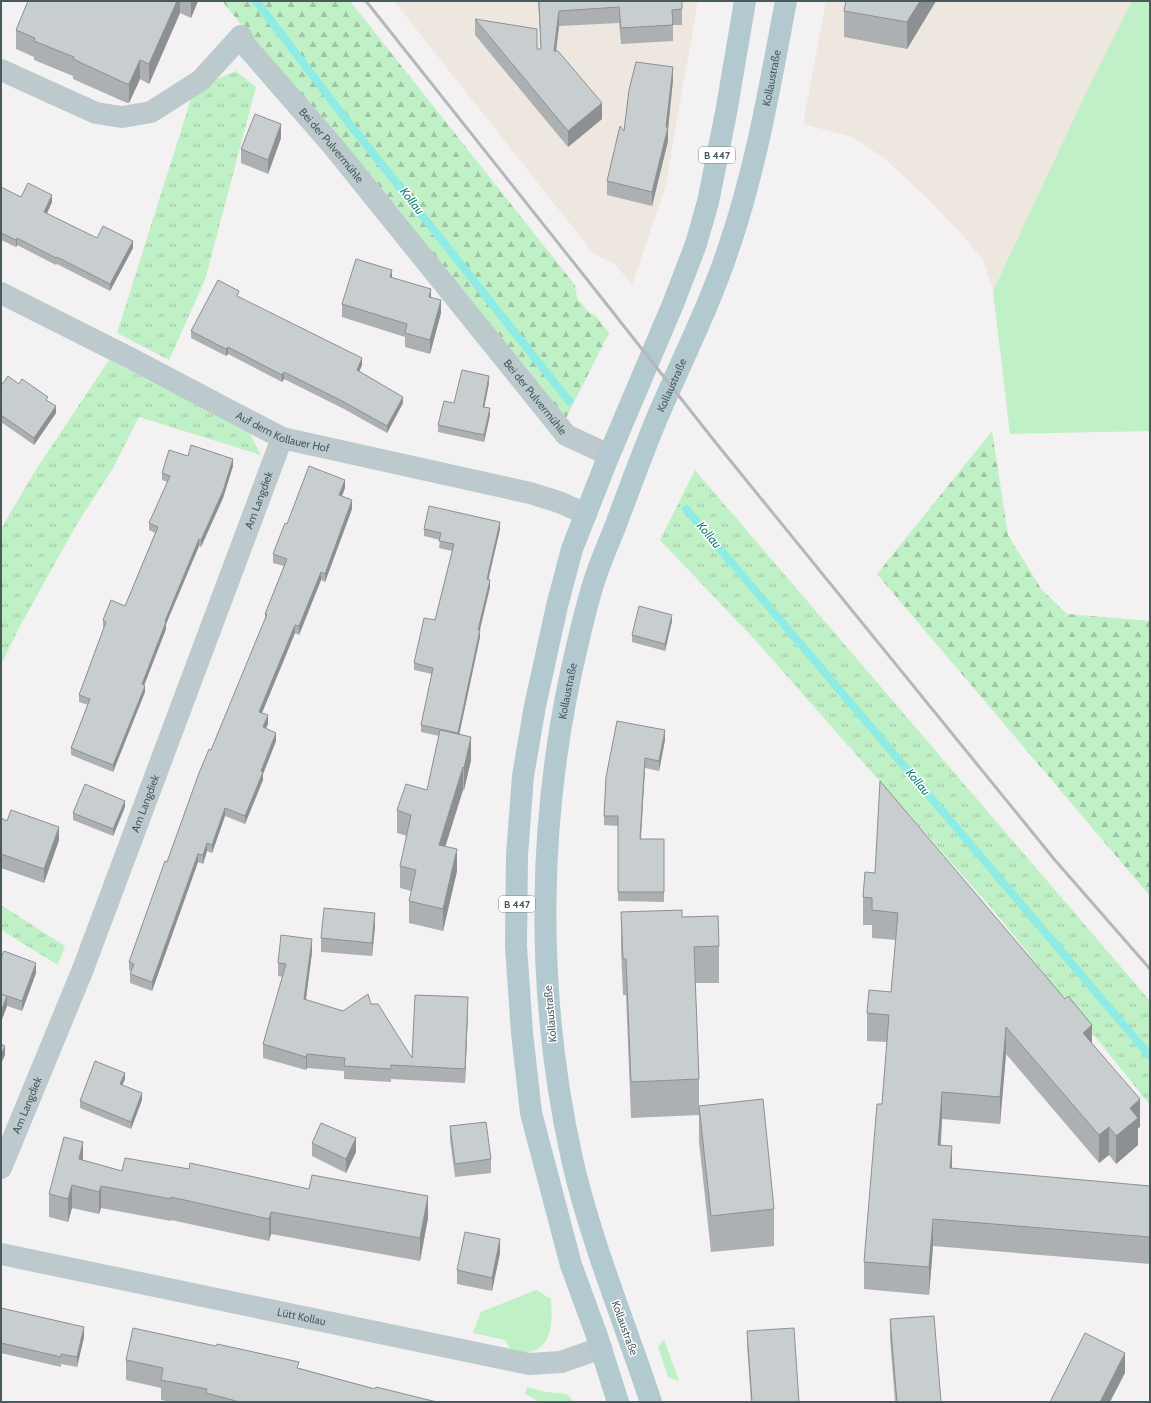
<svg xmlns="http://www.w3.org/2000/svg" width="1151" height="1403" font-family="Cabin,sans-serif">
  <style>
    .commercial { fill: #eee7e0 }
    .green { fill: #c0f0c5 }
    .forest { fill: url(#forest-firs) }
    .park { fill: url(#park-tufts) }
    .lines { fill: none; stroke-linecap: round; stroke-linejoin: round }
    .stream { stroke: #8eece5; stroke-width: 8 }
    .minor { stroke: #bccacd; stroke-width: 22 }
    .primary { stroke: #b1c9cf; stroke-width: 22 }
    .rail { stroke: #b3b8bb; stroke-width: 3 }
    .wall { fill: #acb0b3 }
    .shaded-wall { fill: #8c9092 }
    .building { fill: #c8cdd0; stroke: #8c9092 }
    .labels { text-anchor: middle; stroke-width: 3; stroke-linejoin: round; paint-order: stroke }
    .shield { fill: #fff; stroke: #7f8c8e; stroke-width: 1 }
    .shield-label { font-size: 10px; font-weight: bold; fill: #485a5e }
    .street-label { font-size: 11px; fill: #485a5e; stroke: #fff }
    .water-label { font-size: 12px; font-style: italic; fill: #0e7e76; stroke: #fff }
  </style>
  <defs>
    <pattern id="forest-firs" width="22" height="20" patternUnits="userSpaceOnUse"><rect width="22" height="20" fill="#c0f0c5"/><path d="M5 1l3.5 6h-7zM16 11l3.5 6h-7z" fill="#9ec5a3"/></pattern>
    <pattern id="park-tufts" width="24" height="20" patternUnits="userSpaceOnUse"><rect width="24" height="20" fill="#c0f0c5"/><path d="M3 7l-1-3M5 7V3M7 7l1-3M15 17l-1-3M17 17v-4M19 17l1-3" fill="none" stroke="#9ec5a3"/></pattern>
  </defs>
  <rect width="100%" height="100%" fill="#f3f1f1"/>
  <g class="commercial">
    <polygon points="394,1 698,1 665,188 632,285 615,264 594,254"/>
    <polygon points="826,1 1132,1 1083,99 993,291 983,260 958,230 926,197 883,157 852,137 803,124"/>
  </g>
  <g class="green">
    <polygon points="1132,1 1150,1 1150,431 1010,434 993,291 1083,99"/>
    <path d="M 536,1290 L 551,1299 C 552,1318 554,1348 529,1352 C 523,1353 516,1350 510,1349 L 505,1340 L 473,1333 L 481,1312 Z"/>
    <polygon points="664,1339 679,1381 668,1377 658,1347"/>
    <polygon points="527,1387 546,1392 567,1394 574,1402 540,1402 525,1394"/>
  </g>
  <g class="forest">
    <polygon points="222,1 350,1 575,285 577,298 589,313 595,315 609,333 564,422"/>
    <polygon points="992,431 1008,535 1042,590 1067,614 1150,621 1150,896 877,574"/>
  </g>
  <g class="park">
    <polygon points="236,71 256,87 205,280 169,360 117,333 191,99 212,81"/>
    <polygon points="109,360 249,432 261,455 139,417 112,470 78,522 20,626 1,665 1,529 35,471"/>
    <polygon points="695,470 1150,1001 1150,1105 994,911 757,642 660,540"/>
    <polygon points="1,905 65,946 58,965 1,930"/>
  </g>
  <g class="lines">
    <g class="stream">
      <polyline points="256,1 345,118 569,401"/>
      <polyline points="686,509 1150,1056"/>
    </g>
    <g class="minor">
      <path id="s1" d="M 1,70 L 96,113 L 122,117 L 151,112 L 201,80 L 241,36 L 246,46 L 333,146 L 566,435 L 609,455"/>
      <path id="s2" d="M 1,293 L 128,357 L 282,438 L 530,493 L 559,502 L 586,514"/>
      <path id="s3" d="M 1,1168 L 83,969 L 282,438"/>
      <path id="s4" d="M 1,1254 L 529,1364 L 561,1362 L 601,1348"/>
    </g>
    <g class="primary">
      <polyline points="618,1402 597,1336 571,1265 531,1113 522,1033 516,946 517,855 523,776 535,706 557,606 572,549 609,455 673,304 696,244 708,202 726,113 745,1"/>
      <path id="s5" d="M 651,1402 C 624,1321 591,1242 572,1159 C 534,987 537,808 579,638 C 583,621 587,605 592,588 C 598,567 607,547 615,527 C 629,490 642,454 657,418 C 681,362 709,307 728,250 C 756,169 770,85 786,1"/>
    </g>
    <polyline class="rail" points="366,1 597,292 716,443 1054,859 1150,969"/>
  </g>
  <g class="wall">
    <polygon points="28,1 198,1 191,18 180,13 149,84 140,79 129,103 127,103 73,79 73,76 34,60 34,57 16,49 16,30"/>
    <polygon points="538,1 682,1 682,25 673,25 673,41 621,44 619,23 559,26 556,51 602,119 568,147 475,35 475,19 537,49 541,49"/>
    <polygon points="846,1 936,1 907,49 844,37 844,11"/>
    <polygon points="673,80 668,127 668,141 652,206 607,195 607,181 624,131"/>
    <polygon points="281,138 268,174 241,163 241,149"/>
    <polygon points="1,187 21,197 52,202 47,214 97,238 133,248 110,291 57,264 56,265 17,245 16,247 1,240"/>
    <polygon points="392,278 431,297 441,313 430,354 405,347 405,337 342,317 342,304"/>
    <polygon points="239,297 362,365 359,372 403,403 387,433 344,409 284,379 282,382 228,354 226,356 191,338 191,331"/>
    <polygon points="489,383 484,407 490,415 484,442 438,432 438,425 454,403"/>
    <polygon points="19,384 48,401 56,413 34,445 1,422 1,386"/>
    <polygon points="188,456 233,466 223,498 201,547 199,546 166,624 166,629 144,685 145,692 113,772 71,755 71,748 88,705 79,702 79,695 104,628 103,627 103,620 125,606 155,533 149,530 149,523 168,482 162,480 162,473"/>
    <polygon points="345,488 342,496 352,509 325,582 321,580 299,635 295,633 262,713 268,724 266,728 276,741 263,774 263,780 245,824 225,816 212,853 207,851 203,864 198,862 152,991 130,983 130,974 131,971 129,970 129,962 167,862 265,620 265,614 284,566 273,563 273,554 287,524"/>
    <polygon points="424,529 500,529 488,579 490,587 480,630 480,637 459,735 471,760 464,790 463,790 445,846 457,871 443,931 409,923 409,901 411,891 400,888 400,866 407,836 397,833 397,810 427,790 439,736 421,732 421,725 432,674 414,670 414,663 435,620 452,551 439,548 440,540 424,536"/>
    <polygon points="672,621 665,651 632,642 632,635"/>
    <polygon points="665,740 659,771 645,768 641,839 664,839 664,902 618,901 618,826 604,825 604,816 606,777"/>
    <polygon points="125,807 113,836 73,820 73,813"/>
    <polygon points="1,818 59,840 44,883 1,868"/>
    <polygon points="865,872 1092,1044 1140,1127 1138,1128 1138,1145 1116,1164 1109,1155 1099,1163 1006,1054 1000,1124 942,1119 941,1145 952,1169 1150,1186 1150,1264 933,1246 929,1295 864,1289 864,1262 882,1104 887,1042 867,1041 867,1013 891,992 896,940 872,938 872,925 863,925 863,897"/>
    <polygon points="621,912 682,917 719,946 719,983 695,983 699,1079 699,1106 774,1209 774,1246 711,1252 699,1142 699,1115 631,1118 626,995 623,995 621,948"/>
    <polygon points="375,926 372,956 321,952 321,938"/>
    <polygon points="312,952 306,1000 343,1011 371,1004 412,1058 468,1011 465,1083 391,1079 391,1082 344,1079 344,1071 307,1068 306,1070 263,1058 263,1044 283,977 278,976 278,963"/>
    <polygon points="1,958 36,973 22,1011 7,1006 1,1022"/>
    <polygon points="125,1079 122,1085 142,1100 131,1129 80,1108 80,1101"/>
    <polygon points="450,1126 491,1159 491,1173 455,1177 450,1139"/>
    <polygon points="312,1143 356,1152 346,1173 312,1156"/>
    <polygon points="83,1160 122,1171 428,1218 420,1261 271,1234 269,1241 171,1220 171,1221 101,1208 99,1214 72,1208 68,1222 49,1217 49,1194"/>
    <polygon points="500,1253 492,1291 457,1284 457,1270"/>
    <polygon points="1,1308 84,1337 77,1367 61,1364 61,1367 1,1353"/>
    <polygon points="890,1319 941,1402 895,1402 890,1339"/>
    <polygon points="747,1331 799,1402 751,1402 747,1345"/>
    <polygon points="126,1360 299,1368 375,1389 437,1402 170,1402 161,1400 161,1388 126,1380"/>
  </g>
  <g class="shaded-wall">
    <polygon points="177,1 180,1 180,13 149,84 149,64"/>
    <polygon points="191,1 198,1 191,18"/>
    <polygon points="920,1 936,1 907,49 907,22"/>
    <polygon points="559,11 559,26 554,67 554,51"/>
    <polygon points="140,60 140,79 129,103 129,84"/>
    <polygon points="673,67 673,80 668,130 668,127 668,141 652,206 652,192 666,127"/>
    <polygon points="602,103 602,119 568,147 568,131"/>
    <polygon points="281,124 281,138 268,174 268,160"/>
    <polygon points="52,195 52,202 44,219 44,212"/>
    <polygon points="17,238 17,245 16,247 16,240"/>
    <polygon points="133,241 133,248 110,291 110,284"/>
    <polygon points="392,270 392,284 390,277"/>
    <polygon points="431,289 431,302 429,297"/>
    <polygon points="441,300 441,313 430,354 430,340"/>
    <polygon points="228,347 228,354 226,356 226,349"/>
    <polygon points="362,358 362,365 357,377 357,370"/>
    <polygon points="284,372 284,379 282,382 282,375"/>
    <polygon points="489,376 489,383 483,414 483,407"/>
    <polygon points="403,397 403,403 387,433 387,426"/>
    <polygon points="56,406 56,413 34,445 34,438"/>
    <polygon points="490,408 490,415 484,442 484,435"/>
    <polygon points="233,459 233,466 223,498 201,547 201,540"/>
    <polygon points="345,480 345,488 339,503 339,495"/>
    <polygon points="352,500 352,509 325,582 325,574"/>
    <polygon points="500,522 500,529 487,586 487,579"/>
    <polygon points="199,539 199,546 166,624 166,629 142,691 142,684 165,621"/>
    <polygon points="321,572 321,580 299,635 299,626"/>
    <polygon points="490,580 490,587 478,637 478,630"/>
    <polygon points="672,615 672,621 665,651 665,644"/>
    <polygon points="295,625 295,633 259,720 259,712"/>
    <polygon points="480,630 480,637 458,740 458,733"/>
    <polygon points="145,686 145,692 113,772 113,765"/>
    <polygon points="268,715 268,724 263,735 263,727"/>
    <polygon points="665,730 665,740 659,771 659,761"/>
    <polygon points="276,733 276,741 263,774 263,780 245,824 245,816 261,771"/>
    <polygon points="471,737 471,760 464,790 464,768"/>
    <polygon points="645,758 645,768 640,849 640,839"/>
    <polygon points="463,767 463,790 439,867 439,845"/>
    <polygon points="125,801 125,807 113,836 113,829"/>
    <polygon points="225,808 225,816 212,853 212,845"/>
    <polygon points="59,827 59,840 44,883 44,869"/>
    <polygon points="207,843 207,851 203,864 203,855"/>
    <polygon points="457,849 457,871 443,931 443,909"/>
    <polygon points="198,854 198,862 152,991 152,982"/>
    <polygon points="375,913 375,926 372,956 372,943"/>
    <polygon points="312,939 312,952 304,1013 304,999"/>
    <polygon points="36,963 36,973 22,1011 22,1001"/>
    <polygon points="7,996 7,1006 1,1022 1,1012"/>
    <polygon points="468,997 468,1011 465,1083 465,1069"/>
    <polygon points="1092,1025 1092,1052 1083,1033"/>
    <polygon points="1006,1027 1006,1054 1000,1124 1000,1097"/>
    <polygon points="5,1046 5,1055 1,1064 1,1055"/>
    <polygon points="307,1054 307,1068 306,1070 306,1057"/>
    <polygon points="125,1073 125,1079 120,1091 120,1084"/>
    <polygon points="942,1092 942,1119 938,1172 938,1145"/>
    <polygon points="142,1093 142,1100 131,1129 131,1122"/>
    <polygon points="1140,1099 1140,1127 1138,1128 1138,1145 1116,1164 1116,1136 1130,1108"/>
    <polygon points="1109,1127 1109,1155 1099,1163 1099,1135"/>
    <polygon points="356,1138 356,1152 346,1173 346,1159"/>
    <polygon points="83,1142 83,1164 79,1159"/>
    <polygon points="952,1146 952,1173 950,1168"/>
    <polygon points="72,1185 72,1208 68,1222 68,1199"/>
    <polygon points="101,1186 101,1208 99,1214 99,1192"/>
    <polygon points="428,1196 428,1218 420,1261 420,1238"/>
    <polygon points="271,1212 271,1234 269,1241 269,1219"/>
    <polygon points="933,1219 933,1246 929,1295 929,1267"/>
    <polygon points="500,1239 500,1253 492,1291 492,1278"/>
    <polygon points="84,1327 84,1337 77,1367 77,1357"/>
    <polygon points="1125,1353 1125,1373 1110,1402 1100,1402"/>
  </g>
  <g class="building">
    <polygon points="28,1 177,1 149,64 140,60 129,84 127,84 73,59 74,57 34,41 35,38 16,30"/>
    <polygon points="539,1 682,1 682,9 672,10 673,25 621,28 619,7 559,11 554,51 558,51 602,103 568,131 475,19 537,29 537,49 541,49"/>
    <polygon points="846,1 920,1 907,22 844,11"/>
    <polygon points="636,62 673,67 666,127 668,127 652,192 607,181 620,126 624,131 629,90"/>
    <polygon points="255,114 281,124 268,160 241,149"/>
    <polygon points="28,183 52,195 44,212 97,238 103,226 133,241 110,284 57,257 56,258 17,238 16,240 1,233 1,187 21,197"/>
    <polygon points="356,259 392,270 390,277 431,289 429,297 441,300 430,340 405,333 407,324 342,304"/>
    <polygon points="218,280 239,291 237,296 362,358 357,370 403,397 387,426 344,402 284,372 282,375 228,347 226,349 191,331"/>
    <polygon points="462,370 489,376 483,407 490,408 484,435 438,425 444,401 454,403"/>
    <polygon points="8,376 19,384 22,379 48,397 46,400 56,406 34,438 1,415 1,386"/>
    <polygon points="191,445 233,459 223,491 201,540 199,539 165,621 166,622 142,684 145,686 113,765 71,748 90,699 79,695 106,622 103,620 111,600 125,606 158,527 149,523 170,476 162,473 169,450 188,456"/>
    <polygon points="309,466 345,480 339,495 352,500 325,574 321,572 299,626 295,625 259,712 268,715 263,727 276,733 261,771 263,772 245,816 225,808 212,845 207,843 203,855 198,854 152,982 130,974 134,964 129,962 165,861 167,862 199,773 209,749 211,750 267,614 265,614 287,559 273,554 285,523 287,524"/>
    <polygon points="429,506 500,522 487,579 490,580 478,630 480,630 458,733 421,725 433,668 414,663 424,618 435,620 454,544 439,541 441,533 424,529"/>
    <polygon points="639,606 672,615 665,644 632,635"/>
    <polygon points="617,721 665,730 659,761 645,758 640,839 664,839 664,892 618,892 618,816 604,816 606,777"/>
    <polygon points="440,730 471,737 464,768 463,767 439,845 457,849 443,909 409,901 416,870 400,866 411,815 397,810 406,784 427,790"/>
    <polygon points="880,781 1065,999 1068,996 1092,1025 1083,1033 1140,1099 1130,1108 1138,1118 1116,1136 1109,1127 1099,1135 1006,1027 1000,1097 942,1092 938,1145 952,1146 950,1168 1150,1186 1150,1237 933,1219 929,1267 864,1262 877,1104 882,1104 889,1015 867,1013 869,990 891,992 898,913 872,910 872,898 863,897 865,872 875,873"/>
    <polygon points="85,784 125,801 113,829 73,813"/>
    <polygon points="11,810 59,827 44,869 1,854 1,818 7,821"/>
    <polygon points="324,908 375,913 372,943 321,938"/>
    <polygon points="682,910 682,917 718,916 719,946 694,947 699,1079 631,1082 626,959 623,959 621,912"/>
    <polygon points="281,935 312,939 304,999 343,1011 368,994 371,1004 378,1004 412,1058 415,995 468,997 465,1069 391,1065 391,1069 344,1066 345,1058 307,1054 306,1057 263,1044 286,964 278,963"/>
    <polygon points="4,951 36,963 22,1001 1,994 1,958"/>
    <polygon points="1,994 7,996 1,1012"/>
    <polygon points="1,1044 5,1046 1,1055"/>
    <polygon points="95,1061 125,1073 120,1084 142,1093 131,1122 80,1101"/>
    <polygon points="763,1099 774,1209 711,1216 699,1106"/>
    <polygon points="486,1122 491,1159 455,1164 450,1126"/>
    <polygon points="321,1123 356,1138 346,1159 312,1143"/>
    <polygon points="64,1137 83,1142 79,1159 122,1171 125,1158 189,1169 190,1163 309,1189 312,1175 428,1196 420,1238 271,1212 269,1219 171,1197 171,1199 101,1186 99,1192 72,1185 68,1199 49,1194"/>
    <polygon points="465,1232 500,1239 492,1278 457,1270"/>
    <polygon points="1,1308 84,1327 77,1357 61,1354 61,1357 1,1343"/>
    <polygon points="934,1316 941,1402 897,1402 890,1319"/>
    <polygon points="133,1328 216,1346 217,1344 299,1362 297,1368 375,1389 376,1387 437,1402 240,1402 206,1393 207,1389 161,1380 163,1368 126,1360"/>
    <polygon points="794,1328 799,1402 752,1402 747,1331"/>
    <polygon points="1085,1333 1125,1353 1100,1402 1050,1402"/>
  </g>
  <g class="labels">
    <g class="shield">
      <rect x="699" y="147" width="36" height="16" rx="3"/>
      <rect x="499" y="896" width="36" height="16" rx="3"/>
    </g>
    <g class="shield-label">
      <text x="717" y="159">B 447</text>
      <text x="517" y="908">B 447</text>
    </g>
    <g class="street-label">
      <text dy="4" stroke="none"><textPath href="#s5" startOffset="1375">Kollaustraße</textPath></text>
      <text dy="4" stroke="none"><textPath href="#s1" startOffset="421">Bei der Pulvermühle</textPath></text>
      <text dy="4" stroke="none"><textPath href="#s5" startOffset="1051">Kollaustraße</textPath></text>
      <text dy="4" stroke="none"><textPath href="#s1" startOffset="745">Bei der Pulvermühle</textPath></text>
      <text dy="4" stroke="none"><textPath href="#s2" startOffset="315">Auf dem Kollauer Hof</textPath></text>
      <text dy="4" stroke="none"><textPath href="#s3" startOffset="716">Am Langdiek</textPath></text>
      <text dy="4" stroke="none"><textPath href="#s5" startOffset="727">Kollaustraße</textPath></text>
      <text dy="4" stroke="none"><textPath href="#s3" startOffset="392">Am Langdiek</textPath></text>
      <text transform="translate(550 1014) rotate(-95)" y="4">Kollaustraße</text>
      <text dy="4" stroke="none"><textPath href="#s3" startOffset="68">Am Langdiek</textPath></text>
      <text dy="4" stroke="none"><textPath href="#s4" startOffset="307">Lütt Kollau</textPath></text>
      <text transform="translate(625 1328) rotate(70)" y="4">Kollaustraße</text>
    </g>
    <g class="water-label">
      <text transform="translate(412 201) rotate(52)" y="4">Kollau</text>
      <text transform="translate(709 535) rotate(50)" y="4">Kollau</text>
      <text transform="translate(918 782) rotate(50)" y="4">Kollau</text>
    </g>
  </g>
  <rect width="1151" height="1403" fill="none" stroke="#485a5e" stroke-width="4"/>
</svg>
